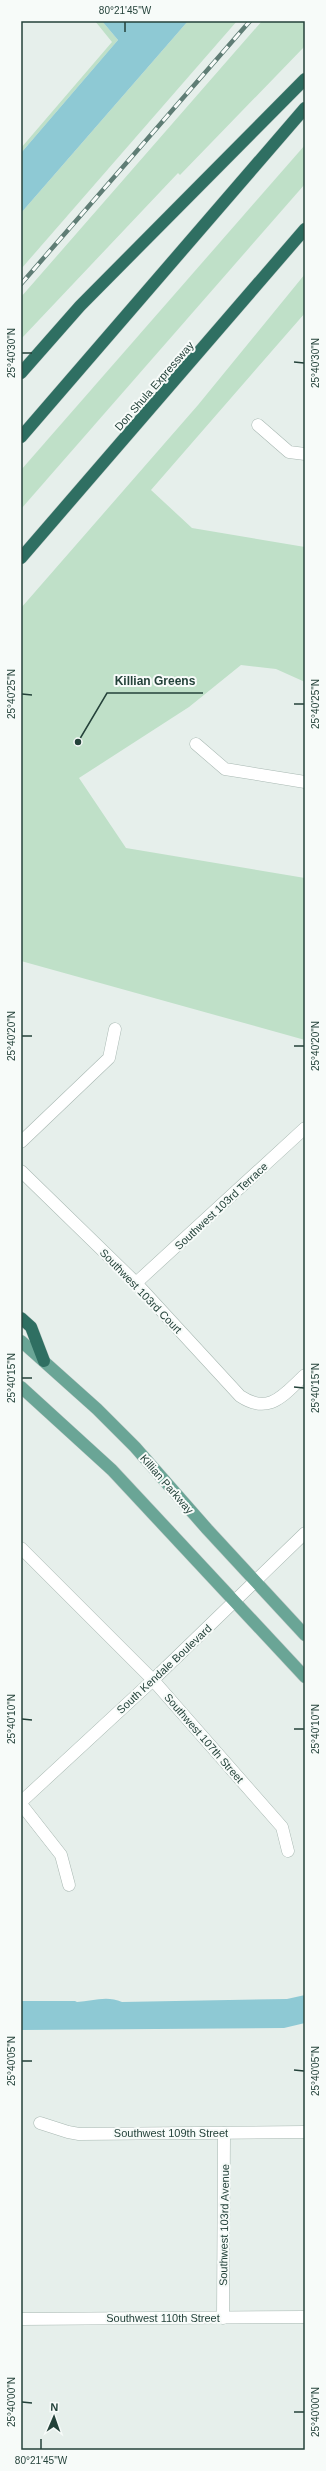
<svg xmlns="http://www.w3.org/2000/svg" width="326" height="2471" font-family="Arial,sans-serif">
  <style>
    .green { fill: #bfe0c8 }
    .water { fill: #8ec9d4 }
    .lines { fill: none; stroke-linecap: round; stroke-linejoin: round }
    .minor-casing { stroke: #a8b8b2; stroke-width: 13 }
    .major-casing { stroke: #c2cac8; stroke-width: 13 }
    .highway-casing { stroke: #c2cac8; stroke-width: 13 }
    .minor { stroke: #fff; stroke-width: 12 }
    .major { stroke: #6aa596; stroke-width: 12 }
    .highway { stroke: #2f6f62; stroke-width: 12 }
    .rail-casing { stroke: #5f7d75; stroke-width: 4.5 }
    .rail { stroke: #f7fbf9; stroke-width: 3; stroke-dasharray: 9; stroke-linecap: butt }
    .ticks { fill: none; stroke: #24423a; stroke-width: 1.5 }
    .labels { text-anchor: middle; stroke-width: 4; stroke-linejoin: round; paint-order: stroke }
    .street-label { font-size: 11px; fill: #24423a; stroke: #f7fbf9 }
    .leader { fill: none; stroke: #24423a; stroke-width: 1.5 }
    .callout-dot { fill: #24423a; stroke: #f7fbf9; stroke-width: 1.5 }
    .callout-label { font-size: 12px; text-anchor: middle; font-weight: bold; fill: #24423a; stroke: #f7fbf9; stroke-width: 4; stroke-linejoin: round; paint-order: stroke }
    .neatline { fill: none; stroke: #24423a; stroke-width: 1.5 }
    .ticks-label { font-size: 10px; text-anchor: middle; fill: #24423a }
  </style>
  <rect width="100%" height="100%" fill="#e6efeb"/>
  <g class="green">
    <polygon points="95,21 102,21 118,40 21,153 21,148 112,42"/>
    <polygon points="188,21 237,21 21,269 21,213"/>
    <polygon points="262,21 305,21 305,46 180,175 178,173 21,339 21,297"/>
    <polygon points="305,145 305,184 21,509 21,470"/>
    <polygon points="305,274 305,313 151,490 192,528 305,547 305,682 276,669 241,665 189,707 79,778 126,848 305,878 305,1040 21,961 21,608 198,405"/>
  </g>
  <g class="water">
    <polygon points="102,21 188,21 21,213 21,153 118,40"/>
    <path d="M 305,1995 L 305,2023 L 284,2028 L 21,2030 L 21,2001 L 75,2001 L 77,2002 C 92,2001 107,1995 122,2002 L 287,1999 Z"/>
  </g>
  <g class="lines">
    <g class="minor-casing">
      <g id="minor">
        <polyline points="258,425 289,452 305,454"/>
        <polyline points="196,744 225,769 305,782"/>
        <polyline points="21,1142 109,1058 115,1029"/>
        <path d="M 21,1171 L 136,1283 L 240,1396 C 270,1416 284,1394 305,1375"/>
        <polyline points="136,1283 305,1128"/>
        <polyline points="21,1548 153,1680 282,1827 288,1851"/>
        <polyline points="21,1802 153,1680 305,1533"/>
        <polyline points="21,1804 61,1855 69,1885"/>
        <polyline points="40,2123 68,2132 79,2134 305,2132"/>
        <polyline points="223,2318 224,2133"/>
        <polyline points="21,2319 305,2317"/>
      </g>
    </g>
    <g class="major-casing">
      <g id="major">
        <polyline points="21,1341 97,1409 135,1447 207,1529 305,1635"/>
        <polyline points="21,1387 112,1470 305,1677"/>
      </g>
    </g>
    <g class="highway-casing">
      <g id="highway">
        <polyline points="21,373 80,306 305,79"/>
        <polyline points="21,437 305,108"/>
        <polyline points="21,558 305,229"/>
        <polyline points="21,1318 31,1327 44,1361"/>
      </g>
    </g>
    <use href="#minor" class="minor"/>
    <use href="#major" class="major"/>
    <use href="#highway" class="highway"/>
    <g class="rail-casing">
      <polyline id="rail" points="21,284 250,21"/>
    </g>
    <use href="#rail" class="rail"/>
  </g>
  <path class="ticks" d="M 125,32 L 125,22M 22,353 L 32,353M 294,362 L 304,363M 22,694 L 32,695M 294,704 L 304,704M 22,1036 L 32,1036M 294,1046 L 304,1046M 22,1378 L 32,1378M 294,1387 L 304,1388M 22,1719 L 32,1720M 294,1729 L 304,1729M 22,2061 L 32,2061M 294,2070 L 304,2071M 22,2402 L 32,2403M 294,2412 L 304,2412M 41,2449 L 41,2439"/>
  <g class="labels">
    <g class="street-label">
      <text transform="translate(154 386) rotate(-49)" y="4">Don Shula Expressway</text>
      <text transform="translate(221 1206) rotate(-43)" y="4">Southwest 103rd Terrace</text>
      <text transform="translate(141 1291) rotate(46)" y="4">Southwest 103rd Court</text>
      <text transform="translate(167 1484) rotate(49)" y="4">Killian Parkway</text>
      <text transform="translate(164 1669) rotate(-43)" y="4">South Kendale Boulevard</text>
      <text transform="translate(204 1738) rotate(49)" y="4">Southwest 107th Street</text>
      <text x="171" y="2137">Southwest 109th Street</text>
      <text transform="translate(224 2225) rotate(-89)" y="4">Southwest 103rd Avenue</text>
      <text x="163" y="2322">Southwest 110th Street</text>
    </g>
  </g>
  <path class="leader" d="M78 742L107 693H203"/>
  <circle class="callout-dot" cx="78" cy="742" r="4"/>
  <g class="callout-label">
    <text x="155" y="685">Killian Greens</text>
  </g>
  <rect width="326" height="2471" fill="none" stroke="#f7fbf9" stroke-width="44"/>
  <g transform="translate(54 2417) rotate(2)" stroke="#f7fbf9" stroke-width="3" paint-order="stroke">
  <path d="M0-3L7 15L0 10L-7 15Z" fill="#24423a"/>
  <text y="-6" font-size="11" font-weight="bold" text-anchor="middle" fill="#24423a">N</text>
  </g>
  <rect x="22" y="22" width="282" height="2427" class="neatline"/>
  <g class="ticks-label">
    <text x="125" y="14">80°21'45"W</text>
    <text transform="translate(11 353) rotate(-90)" y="4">25°40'30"N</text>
    <text transform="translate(315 363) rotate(-90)" y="4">25°40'30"N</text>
    <text transform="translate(11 694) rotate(-90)" y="4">25°40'25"N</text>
    <text transform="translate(315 704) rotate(-90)" y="4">25°40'25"N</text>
    <text transform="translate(11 1036) rotate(-90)" y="4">25°40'20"N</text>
    <text transform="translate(315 1046) rotate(-90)" y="4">25°40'20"N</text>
    <text transform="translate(11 1378) rotate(-90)" y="4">25°40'15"N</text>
    <text transform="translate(315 1388) rotate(-90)" y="4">25°40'15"N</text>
    <text transform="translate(11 1719) rotate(-90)" y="4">25°40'10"N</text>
    <text transform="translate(315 1729) rotate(-90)" y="4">25°40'10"N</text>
    <text transform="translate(11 2061) rotate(-90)" y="4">25°40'05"N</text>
    <text transform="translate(315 2071) rotate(-90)" y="4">25°40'05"N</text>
    <text transform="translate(11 2402) rotate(-90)" y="4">25°40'00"N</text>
    <text transform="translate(315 2412) rotate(-90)" y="4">25°40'00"N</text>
    <text x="41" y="2464">80°21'45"W</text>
  </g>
</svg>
